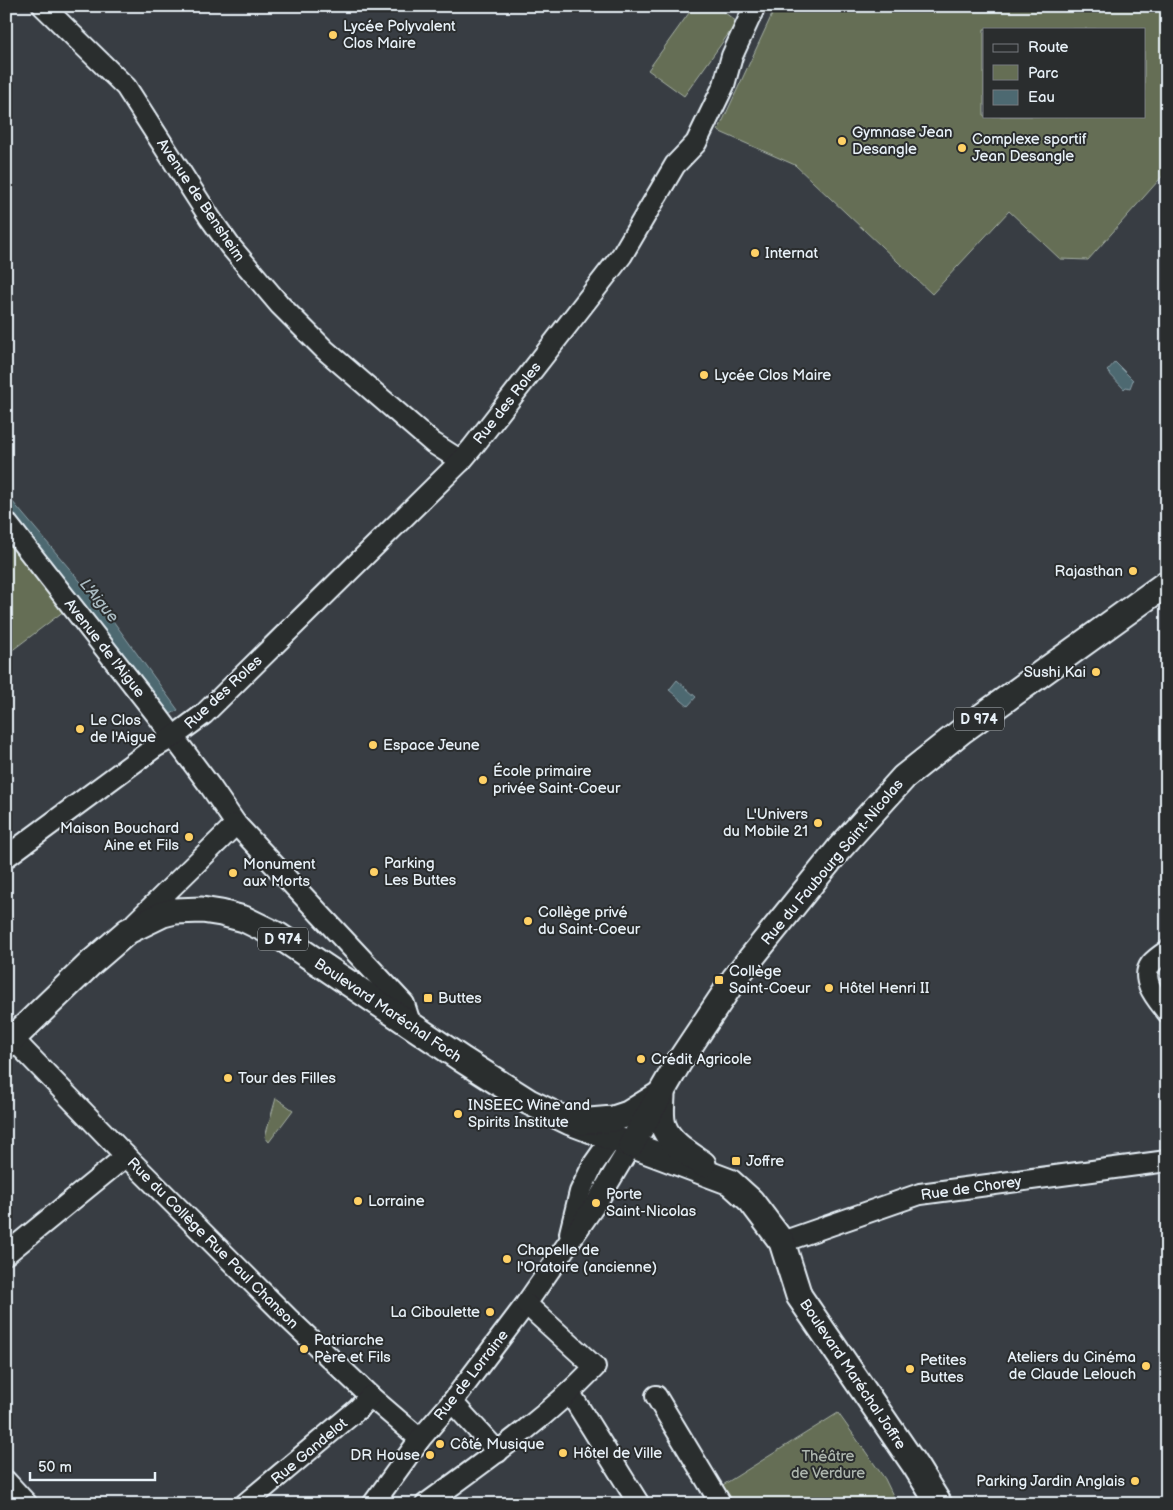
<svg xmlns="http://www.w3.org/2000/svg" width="1173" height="1510" font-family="'Balsamiq Sans',sans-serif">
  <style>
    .green { fill: #656e54; stroke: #a6b0a6; fill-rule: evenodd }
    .water { fill: #4d6971; stroke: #8b9fa7 }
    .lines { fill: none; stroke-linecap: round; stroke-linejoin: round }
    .minor-casing { stroke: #e8f1f8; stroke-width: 24 }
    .major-casing { stroke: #e8f1f8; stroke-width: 29 }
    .minor { stroke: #2a2d2e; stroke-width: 20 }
    .major { stroke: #2a2d2e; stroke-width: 25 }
    .poi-dot { fill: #ffd166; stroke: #2a2d2e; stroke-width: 2 }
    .labels { text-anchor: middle; stroke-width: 4; stroke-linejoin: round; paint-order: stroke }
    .shield { fill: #2a2d2e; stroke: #afb6bb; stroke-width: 1 }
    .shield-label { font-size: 14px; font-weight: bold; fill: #e8f1f8 }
    .poi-label { font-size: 15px; fill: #e8f1f8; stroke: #2a2d2e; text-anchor: start }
    .street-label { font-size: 15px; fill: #e8f1f8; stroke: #2a2d2e }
    .park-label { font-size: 15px; fill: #adb6ae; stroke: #2a2d2e }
    .water-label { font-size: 16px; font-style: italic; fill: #aabbc2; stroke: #2a2d2e }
  </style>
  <rect width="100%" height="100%" fill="#383d43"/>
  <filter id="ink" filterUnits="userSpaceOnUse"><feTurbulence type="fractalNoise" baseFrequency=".02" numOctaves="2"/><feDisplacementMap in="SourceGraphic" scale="10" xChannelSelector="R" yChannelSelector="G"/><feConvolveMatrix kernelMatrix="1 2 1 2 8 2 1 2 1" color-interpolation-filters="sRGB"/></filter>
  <g filter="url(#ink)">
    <g class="green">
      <polygon points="694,6 716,6 737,22 684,96 648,70"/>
      <path d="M 776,6 L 1167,6 L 1167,171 L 1088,260 L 1060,259 L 1009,211 L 932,294 L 795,165 L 718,131 ZM 984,29 L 1144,29 L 1144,116 L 984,116 Z"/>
      <polygon points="6,537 64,611 6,655"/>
      <polygon points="276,1098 293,1110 269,1142 265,1137"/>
      <polygon points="838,1413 885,1479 897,1504 728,1504 718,1488"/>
    </g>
    <g class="water">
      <polygon points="1115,362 1133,380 1130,388 1126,387 1124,389 1107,371"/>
      <polygon points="6,494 108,614 178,710 171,714 6,505"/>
      <polygon points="677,680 696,697 688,706 669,690"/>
    </g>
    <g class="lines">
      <g class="minor-casing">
        <g id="minor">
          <polyline points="43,6 126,87 210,218 230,246 280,305 325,350 433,443 461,461"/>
          <polyline points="6,522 157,715 210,786 236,824 404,1004 411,1026"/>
          <polyline points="6,857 155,747 173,737 204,714 461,461 472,448 622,255 675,165 696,143 724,85 732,56 755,6"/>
          <polyline points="135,923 236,824"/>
          <path d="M 1167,951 C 1161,955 1155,959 1151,964 C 1139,980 1158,1000 1167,1012"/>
          <polyline points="13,1039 126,1156 290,1320 370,1396 420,1439"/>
          <polyline points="598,1200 631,1145"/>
          <polyline points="570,1233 580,1192 593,1165 612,1138"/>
          <polyline points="782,1242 920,1194 1167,1161"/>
          <polyline points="6,1254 126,1156"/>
          <polyline points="570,1393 639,1504"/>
          <polyline points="656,1396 721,1504"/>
          <polyline points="452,1402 498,1452"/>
          <polyline points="6,1481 27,1504"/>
          <polyline points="245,1504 358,1409 370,1396"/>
          <polyline points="373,1504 420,1439 452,1402 526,1304 594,1206"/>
          <path d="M 426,1504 C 485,1461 544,1420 595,1367 L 526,1304"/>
        </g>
      </g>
      <g class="major-casing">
        <g id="major">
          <polyline points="6,1045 91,963 128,931 163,914 175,911 202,910 221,913 244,919 279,936 463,1060 529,1102 570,1122 730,1182 751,1201 782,1242 799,1296 916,1467 939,1504"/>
          <path d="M 662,1094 C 662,1103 660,1116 663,1125 C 669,1143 689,1154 703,1164"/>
          <polyline points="578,1122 613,1119 628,1114 657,1096"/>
          <polyline points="631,1145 679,1062 735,978 839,849 904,777 963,730 1167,583"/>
        </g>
      </g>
      <use href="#minor" class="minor"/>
      <use href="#major" class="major"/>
    </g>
  </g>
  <g class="poi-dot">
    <circle cx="333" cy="35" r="5"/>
    <circle cx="842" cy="141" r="5"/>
    <circle cx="962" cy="148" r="5"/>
    <circle cx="755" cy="253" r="5"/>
    <circle cx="704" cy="375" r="5"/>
    <circle cx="1133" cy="571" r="5"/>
    <circle cx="1096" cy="672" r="5"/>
    <circle cx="80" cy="729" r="5"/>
    <circle cx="373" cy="745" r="5"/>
    <circle cx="483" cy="780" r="5"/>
    <circle cx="818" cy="823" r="5"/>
    <circle cx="189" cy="837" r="5"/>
    <circle cx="374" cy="872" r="5"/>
    <circle cx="233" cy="873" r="5"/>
    <circle cx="528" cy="921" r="5"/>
    <rect x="714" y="975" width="10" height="10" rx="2.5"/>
    <circle cx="829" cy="988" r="5"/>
    <rect x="423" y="993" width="10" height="10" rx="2.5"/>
    <circle cx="641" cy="1059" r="5"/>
    <circle cx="228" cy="1078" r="5"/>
    <circle cx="458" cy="1114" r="5"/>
    <rect x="731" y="1156" width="10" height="10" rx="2.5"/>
    <circle cx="358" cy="1201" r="5"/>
    <circle cx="596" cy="1203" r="5"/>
    <circle cx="507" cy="1259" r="5"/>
    <circle cx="490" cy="1312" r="5"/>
    <circle cx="304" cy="1349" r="5"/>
    <circle cx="1146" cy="1366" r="5"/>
    <circle cx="910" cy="1369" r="5"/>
    <circle cx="440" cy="1444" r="5"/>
    <circle cx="563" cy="1453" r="5"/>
    <circle cx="430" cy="1455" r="5"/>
    <circle cx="1135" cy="1481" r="5"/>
  </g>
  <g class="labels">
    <g class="shield">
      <rect x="954" y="707.5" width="50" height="23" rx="4"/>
      <rect x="258" y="927.5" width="50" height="23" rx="4"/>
    </g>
    <g class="shield-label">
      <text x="979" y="724">D 974</text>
      <text x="283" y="944">D 974</text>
    </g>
    <g class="poi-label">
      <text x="343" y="31">Lycée Polyvalent<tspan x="343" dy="17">Clos Maire</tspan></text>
      <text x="852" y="137">Gymnase Jean<tspan x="852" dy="17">Desangle</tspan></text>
      <text x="972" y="144">Complexe sportif<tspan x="972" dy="17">Jean Desangle</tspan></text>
      <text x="765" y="258">Internat</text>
      <text x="714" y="380">Lycée Clos Maire</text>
      <text x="1123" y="576" text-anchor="end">Rajasthan</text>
      <text x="1086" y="677" text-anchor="end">Sushi Kai</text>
      <text x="90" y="725">Le Clos<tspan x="90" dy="17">de l'Aigue</tspan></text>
      <text x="383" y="750">Espace Jeune</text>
      <text x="493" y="776">École primaire<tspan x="493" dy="17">privée Saint-Coeur</tspan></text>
      <text x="808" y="819" text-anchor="end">L'Univers<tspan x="808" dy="17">du Mobile 21</tspan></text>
      <text x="179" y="833" text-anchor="end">Maison Bouchard<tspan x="179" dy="17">Aine et Fils</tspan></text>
      <text x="384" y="868">Parking<tspan x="384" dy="17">Les Buttes</tspan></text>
      <text x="243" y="869">Monument<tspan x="243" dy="17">aux Morts</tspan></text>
      <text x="538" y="917">Collège privé<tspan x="538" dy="17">du Saint-Coeur</tspan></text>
      <text x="729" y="976">Collège<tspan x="729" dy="17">Saint-Coeur</tspan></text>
      <text x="839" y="993">Hôtel Henri II</text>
      <text x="438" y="1003">Buttes</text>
      <text x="651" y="1064">Crédit Agricole</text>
      <text x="238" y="1083">Tour des Filles</text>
      <text x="468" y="1110">INSEEC Wine and<tspan x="468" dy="17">Spirits Institute</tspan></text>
      <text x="746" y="1166">Joffre</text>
      <text x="606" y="1199">Porte<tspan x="606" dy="17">Saint-Nicolas</tspan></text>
      <text x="368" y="1206">Lorraine</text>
      <text x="517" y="1255">Chapelle de<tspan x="517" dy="17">l'Oratoire (ancienne)</tspan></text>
      <text x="480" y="1317" text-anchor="end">La Ciboulette</text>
      <text x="314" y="1345">Patriarche<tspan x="314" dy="17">Père et Fils</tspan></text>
      <text x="1136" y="1362" text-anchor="end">Ateliers du Cinéma<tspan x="1136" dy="17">de Claude Lelouch</tspan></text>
      <text x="920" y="1365">Petites<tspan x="920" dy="17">Buttes</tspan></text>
      <text x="450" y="1449">Côté Musique</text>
      <text x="573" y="1458">Hôtel de Ville</text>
      <text x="420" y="1460" text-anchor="end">DR House</text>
      <text x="1125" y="1486" text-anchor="end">Parking Jardin Anglais</text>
    </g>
    <g class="street-label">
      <text transform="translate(201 200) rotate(56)" y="5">Avenue de Bensheim</text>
      <text transform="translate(507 403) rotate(-52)" y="5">Rue des Roles</text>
      <text transform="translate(105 648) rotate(52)" y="5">Avenue de l'Aigue</text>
      <text transform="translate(223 692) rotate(-43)" y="5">Rue des Roles</text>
      <text transform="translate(832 862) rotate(-50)" y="5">Rue du Faubourg Saint-Nicolas</text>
      <text transform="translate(388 1010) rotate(34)" y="5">Boulevard Maréchal Foch</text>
      <text transform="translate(971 1188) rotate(-8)" y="5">Rue de Chorey</text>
      <text transform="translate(213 1243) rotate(45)" y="5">Rue du Collège Rue Paul Chanson</text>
      <text transform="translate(853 1374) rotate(56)" y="5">Boulevard Maréchal Joffre</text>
      <text transform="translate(471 1375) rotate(-52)" y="5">Rue de Lorraine</text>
      <text transform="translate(309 1451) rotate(-40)" y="5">Rue Gandelot</text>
    </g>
    <g class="park-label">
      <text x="828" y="1461">Théâtre<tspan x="828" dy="17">de Verdure</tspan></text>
    </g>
    <g class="water-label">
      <text transform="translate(100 600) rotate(51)" y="6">L'Aigue</text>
    </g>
  </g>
  <rect width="1173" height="1510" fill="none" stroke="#2a2d2e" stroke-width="25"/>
  <rect x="12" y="12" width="1148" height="1485" fill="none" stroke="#e8f1f8" stroke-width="2" filter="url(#ink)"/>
  <rect x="983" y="28" width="162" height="90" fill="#2a2d2e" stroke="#767b7f"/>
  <rect x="993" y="44" width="25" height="8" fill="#2a2d2e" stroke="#767b7f"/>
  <text x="1028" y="52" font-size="15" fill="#e8f1f8">Route</text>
  <rect x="993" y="65" width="25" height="15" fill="#656e54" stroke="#767b7f"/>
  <text x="1028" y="78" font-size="15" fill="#e8f1f8">Parc</text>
  <rect x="993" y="90" width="25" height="15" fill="#4d6971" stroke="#767b7f"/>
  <text x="1028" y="102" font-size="15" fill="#e8f1f8">Eau</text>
  <path d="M30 1472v8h125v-8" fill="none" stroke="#e8f1f8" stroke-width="2.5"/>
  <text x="38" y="1472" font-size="15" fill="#e8f1f8" stroke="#2a2d2e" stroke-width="4" paint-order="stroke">50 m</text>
</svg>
